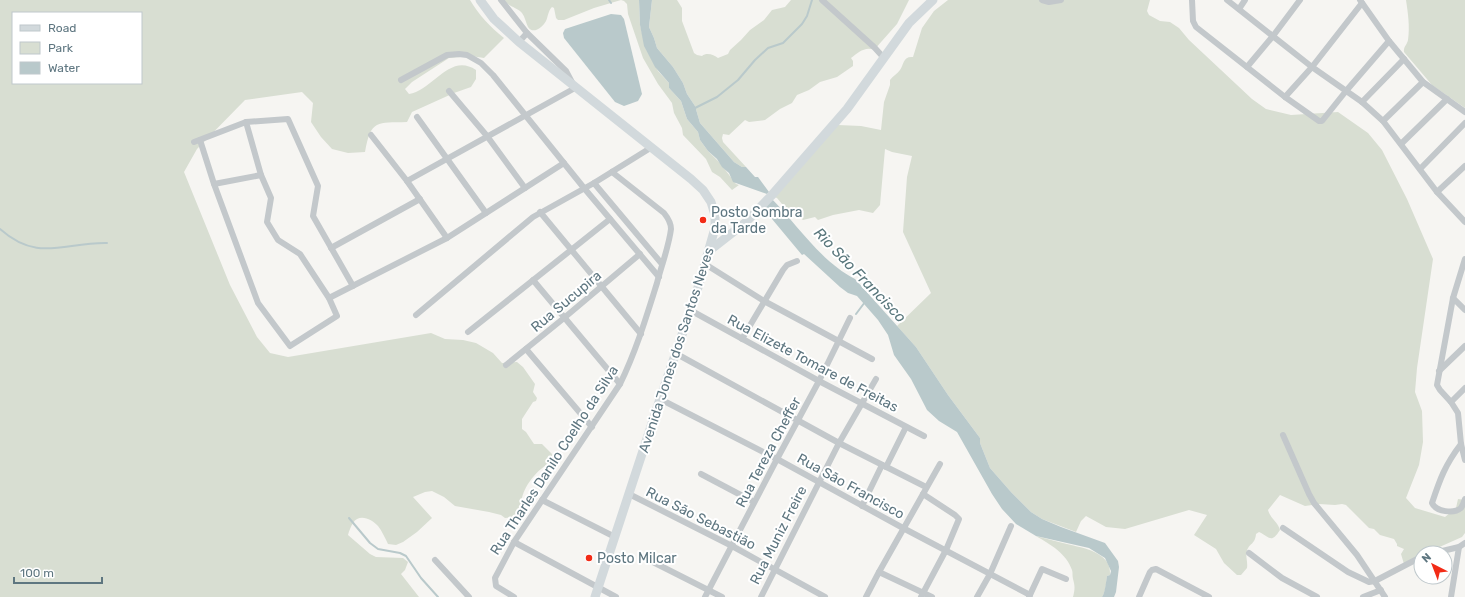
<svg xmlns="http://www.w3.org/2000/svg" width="1465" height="597" font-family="Rubik,sans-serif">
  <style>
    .green { fill: #d8ded2; fill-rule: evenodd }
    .water { fill: #b9c9cb }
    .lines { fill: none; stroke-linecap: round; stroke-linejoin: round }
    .stream { stroke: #b9c9cb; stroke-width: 2 }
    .street { stroke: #c3c8cb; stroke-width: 6 }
    .secondary { stroke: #d2d9dc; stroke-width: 9 }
    .poi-dot { fill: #f22b16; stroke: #fff; stroke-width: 1.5 }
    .labels { text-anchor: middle; stroke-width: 4; stroke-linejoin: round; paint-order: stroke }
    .poi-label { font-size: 14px; fill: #5e7680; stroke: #fff; text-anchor: start }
    .street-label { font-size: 14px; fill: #5e7680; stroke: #fff }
    .water-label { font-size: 15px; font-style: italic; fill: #59777c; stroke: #fff }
  </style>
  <rect width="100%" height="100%" fill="#f6f5f2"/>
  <g class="green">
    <path d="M 0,0 L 470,0 C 479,15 490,27 504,38 L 484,58 L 471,56 L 449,58 L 412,82 L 405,89 L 409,94 C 433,90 450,52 476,70 L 476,79 L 471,87 L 454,93 L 412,112 L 407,122 C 377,123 371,119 365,152 L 348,153 L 332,149 L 321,137 L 311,122 L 313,103 L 302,92 L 245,100 L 197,149 L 184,172 L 230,285 L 257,337 L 270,353 L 288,357 L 431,333 L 445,339 L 463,340 L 476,343 L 493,353 L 502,363 L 517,362 L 523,367 L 535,384 L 533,392 L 537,398 L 536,401 L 533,402 L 522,419 L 522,429 L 526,432 L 534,444 L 542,444 L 553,455 C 552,463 547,464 541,469 C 529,479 516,499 523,516 L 505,518 L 501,515 L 489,512 L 455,506 L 444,497 L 432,491 L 425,492 L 413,497 L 432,518 L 417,532 L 403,542 L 396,545 L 388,544 C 385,538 382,531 378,526 C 372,519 359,513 353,523 C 351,526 349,531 348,535 L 370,554 L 376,557 L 403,558 L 408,562 L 405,570 L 401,574 L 419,597 L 0,597 ZM 13,13 L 141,13 L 141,83 L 13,83 Z"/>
    <path d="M 504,0 L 639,0 L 640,25 L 646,49 L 658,71 L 669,83 L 669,88 L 681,101 L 687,119 L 698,132 L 700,140 L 708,151 L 720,163 L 736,184 L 739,185 L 732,190 L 720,177 L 712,172 L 706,159 L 683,135 L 682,128 L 674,113 L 672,103 L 658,84 L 643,58 L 628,14 L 627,4 L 624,1 L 621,0 L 594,8 L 564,20 L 558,20 L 556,18 L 554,8 L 552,7 C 548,11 548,17 546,21 C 543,27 533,35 528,27 C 526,23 525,17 522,13 C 516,7 509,7 504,0 Z"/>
    <path d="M 652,0 L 677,0 L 682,8 L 682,21 L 694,53 L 697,55 L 702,56 C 707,52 714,55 718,58 L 728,54 L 730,50 L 741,40 L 750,30 L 764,20 L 772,10 L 785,7 L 791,0 L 909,0 L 897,24 L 874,50 C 865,46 858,53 851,58 L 853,61 L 853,66 L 837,77 L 820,82 L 809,90 L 797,95 L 792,103 L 780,109 L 765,120 L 749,122 L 745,120 L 729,135 L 723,134 L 722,138 L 723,142 L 746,167 L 742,167 L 734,162 L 700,123 L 695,106 L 687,94 L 683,83 L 673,67 L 657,48 L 654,38 L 649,27 Z"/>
    <path d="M 948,0 L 1150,0 L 1147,11 L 1149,15 L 1160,21 L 1170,22 L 1179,28 L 1189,40 L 1252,99 L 1266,109 L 1291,115 L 1338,112 L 1368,133 L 1382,150 L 1407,199 L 1433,259 L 1417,368 L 1415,392 L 1422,411 L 1423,442 L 1419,465 L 1406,498 L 1415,508 L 1445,517 L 1456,508 L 1458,499 L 1465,500 L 1465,533 L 1462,537 L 1426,553 L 1421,553 L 1421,556 L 1404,564 L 1401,554 L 1404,549 L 1397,546 L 1397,544 L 1394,539 L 1380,535 L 1374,529 L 1369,528 L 1346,505 L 1342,504 L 1335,505 L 1319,504 L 1305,506 L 1280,495 L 1268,510 C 1270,518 1278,522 1280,530 C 1271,544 1270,537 1259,532 L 1256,534 C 1255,545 1249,543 1247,551 C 1245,555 1248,562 1247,568 L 1241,575 L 1237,575 L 1224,563 L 1216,549 L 1194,535 L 1207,515 L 1189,510 L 1125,529 L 1106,527 L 1086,516 L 1081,521 L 1076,532 L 1042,519 L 1031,512 L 1011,492 L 990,468 L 980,443 L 980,438 L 948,395 L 916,347 L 897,326 L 931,293 L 903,232 L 907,177 L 912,156 L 892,152 L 885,149 L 880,205 L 873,213 L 859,210 L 833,215 L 818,220 L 815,217 L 803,220 L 782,204 L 777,198 L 771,196 L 838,125 L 861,126 L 881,130 L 884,102 L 890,85 L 890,80 C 893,76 897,74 900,70 C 904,64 903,56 913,57 L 922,28 L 934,11 Z"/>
    <path d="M 1406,0 L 1465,0 L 1465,108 L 1432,85 L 1404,52 C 1403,47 1407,45 1408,40 C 1410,27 1408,13 1406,0 Z"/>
    <path d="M 1036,536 C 1046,539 1056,541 1067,544 C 1083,548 1112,552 1110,575 L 1107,576 C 1106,583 1106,591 1102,597 L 1073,597 C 1075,589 1075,586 1073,579 C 1072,575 1073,573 1072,570 C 1066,553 1051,545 1036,536 Z"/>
  </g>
  <g class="water">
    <polygon points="639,0 652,0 649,27 654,38 657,48 673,67 683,83 687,94 695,106 700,123 734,162 742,167 746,167 755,177 758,177 769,192 767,194 733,182 729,173 722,167 717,159 708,151 700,140 698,132 687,119 681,101 669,88 669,83 655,67 644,46 640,25"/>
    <polygon points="611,14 621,15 624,19 642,94 638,101 624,106 615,102 564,38 563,33 565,29"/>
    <path d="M 770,197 C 797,224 820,261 855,279 L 916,347 L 948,395 L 980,438 L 980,443 L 990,468 L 1011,492 L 1031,512 L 1042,519 L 1061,527 L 1105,543 L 1118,561 L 1119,567 L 1116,592 L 1114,597 L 1102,597 C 1105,593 1106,582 1107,576 L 1110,575 L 1111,571 L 1105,558 L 1089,548 L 1036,536 L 1016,524 L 1002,509 L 992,494 L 957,432 L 939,421 L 927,410 L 911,379 L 894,355 L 888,335 L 878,320 L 857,296 L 848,293 L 840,287 L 804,254 L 802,255 L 762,207 Z"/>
  </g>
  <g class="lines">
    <g class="stream">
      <polyline points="609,0 611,3"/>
      <polyline points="693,109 717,97 738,80 755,60 768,48 783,43 802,24 807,16 812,0"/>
      <path d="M 0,229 C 38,263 64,242 107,243"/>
      <polyline points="856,314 865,302"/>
      <polyline points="349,518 370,543 378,549 400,553 406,556 421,578 438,597"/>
    </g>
    <g class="street">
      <polyline points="501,0 527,33 519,42"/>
      <polyline points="822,0 874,47 884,58"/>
      <polyline points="1042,0 1049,2 1061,0"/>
      <polyline points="1192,0 1193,21 1196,27 1285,97 1319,121 1322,121 1346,91 1389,41"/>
      <polyline points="1227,0 1312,67 1362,102 1383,121 1437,192 1465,222"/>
      <polyline points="1360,0 1389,41 1423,82 1465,112"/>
      <polyline points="1239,9 1245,0"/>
      <polyline points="1247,67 1273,36 1300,0"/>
      <polyline points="401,80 447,55 459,54 467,55 481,63 493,75 584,188 659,277"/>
      <polyline points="449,91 487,136 525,188"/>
      <polyline points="1285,97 1312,67 1362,3"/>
      <polyline points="1362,102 1404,59"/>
      <polyline points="417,117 486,213"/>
      <polyline points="1383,121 1423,82"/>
      <polyline points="371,135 407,181 447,238"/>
      <polyline points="200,140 214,184 258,303 290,346 337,316 329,298 300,254 278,240 267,222 271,198 261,175 246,122"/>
      <polyline points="194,142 246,122 288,119 318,186 313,216 353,286"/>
      <polyline points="1401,144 1447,99"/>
      <polyline points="1420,169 1465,123"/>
      <polyline points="407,181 575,88 566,71 527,33"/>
      <polyline points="594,183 662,264"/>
      <polyline points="214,184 261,175"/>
      <polyline points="1437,192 1465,166"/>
      <polyline points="540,212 641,334"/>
      <polyline points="331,248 420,199"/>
      <polyline points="1465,259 1453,298 1437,385 1440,390 1451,402 1458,413 1461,444 1465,460"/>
      <polyline points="705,264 764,301 872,359"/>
      <polyline points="533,280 620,384"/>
      <polyline points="329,298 447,238 564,163"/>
      <polyline points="1453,298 1465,310"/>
      <polyline points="690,310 819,381 924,436"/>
      <polyline points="416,315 533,217 594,183 652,147"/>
      <polyline points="468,332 610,219"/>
      <polyline points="742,339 783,270 787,265 797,261"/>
      <polyline points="526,349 592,427"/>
      <polyline points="675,353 839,443 926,487"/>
      <polyline points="506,365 564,318 640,254"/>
      <polyline points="1439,371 1465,346"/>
      <polyline points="660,399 777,459 903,528 1030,595"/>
      <polyline points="1451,402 1465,388"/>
      <polyline points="1283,435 1309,494 1314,503 1357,555 1385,597"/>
      <path d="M 1461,444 C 1445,465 1440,479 1432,503 C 1436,512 1454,514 1461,508 C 1463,505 1464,502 1465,499"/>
      <polyline points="886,467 906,427"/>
      <polyline points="701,474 754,502"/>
      <polyline points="629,494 732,546 825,597"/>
      <polyline points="542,500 615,537"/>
      <polyline points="862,506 882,465"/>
      <polyline points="1283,528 1348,572 1369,582 1375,581 1421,557"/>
      <polyline points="514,542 616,597"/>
      <polyline points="1249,553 1282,578 1317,597"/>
      <polyline points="1434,553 1459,547 1465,543"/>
      <polyline points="641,556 722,597"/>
      <polyline points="435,560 469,597"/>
      <polyline points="879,572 932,597"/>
      <path d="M 514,597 L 496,586 L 495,578 L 514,542 L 620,384 C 636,351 646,318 657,283 C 661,267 669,246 671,229 C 671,223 668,218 664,213 L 612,172"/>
      <polyline points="705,597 777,459 819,381 850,318"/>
      <polyline points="761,597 839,443 876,379"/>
      <polyline points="866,597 879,572 940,464"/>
      <polyline points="921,597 946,550 959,519 955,515 923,494"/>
      <polyline points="977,597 990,574 1011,526"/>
      <polyline points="1029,597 1042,569 1066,579"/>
      <polyline points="1139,597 1150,572 1152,570 1156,569 1209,597"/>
      <polyline points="1363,597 1381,590"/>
      <polyline points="1451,597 1459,547"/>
    </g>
    <g class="secondary">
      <polyline points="480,0 494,19 519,42 691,179 703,190 711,202 715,215 715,228 697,291 660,399 595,597"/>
      <polyline points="709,251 746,222 771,196 847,109 909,23 933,0"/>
    </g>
  </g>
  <g class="poi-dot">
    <circle cx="703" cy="220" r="4"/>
    <circle cx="589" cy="558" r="4"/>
  </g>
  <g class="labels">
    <g class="poi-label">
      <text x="711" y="217">Posto Sombra<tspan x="711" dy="16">da Tarde</tspan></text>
      <text x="597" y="563">Posto Milcar</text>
    </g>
    <g class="street-label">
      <text transform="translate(566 301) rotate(-40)" y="5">Rua Sucupira</text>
      <text transform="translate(676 350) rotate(-72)" y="5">Avenida Jones dos Santos Neves</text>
      <text transform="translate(813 363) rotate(28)" y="5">Rua Elizete Tomare de Freitas</text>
      <text transform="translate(768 452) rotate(-62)" y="5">Rua Tereza Cheffer</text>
      <text transform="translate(554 460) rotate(-57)" y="5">Rua Tharles Danilo Coelho da Silva</text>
      <text transform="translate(851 486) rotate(29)" y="5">Rua São Francisco</text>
      <text transform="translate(701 518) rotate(27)" y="5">Rua São Sebastião</text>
      <text transform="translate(778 535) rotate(-63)" y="5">Rua Muniz Freire</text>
    </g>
    <g class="water-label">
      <text transform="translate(860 275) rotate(46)" y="5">Rio São Francisco</text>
    </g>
  </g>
  <rect x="12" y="12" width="130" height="72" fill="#ffffff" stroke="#bfc8cc"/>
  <rect x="20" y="25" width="20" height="6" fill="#d2d9dc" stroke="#bfc8cc"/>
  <text x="48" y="32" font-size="12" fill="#5e7680">Road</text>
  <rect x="20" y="42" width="20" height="12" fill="#d8ded2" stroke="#bfc8cc"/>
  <text x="48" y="52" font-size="12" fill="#5e7680">Park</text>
  <rect x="20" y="62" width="20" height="12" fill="#b9c9cb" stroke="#bfc8cc"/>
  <text x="48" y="72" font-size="12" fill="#5e7680">Water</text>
  <g transform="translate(1433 565) rotate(318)"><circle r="19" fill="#ffffff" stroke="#bfc8cc"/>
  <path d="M0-3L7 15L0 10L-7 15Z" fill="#f22b16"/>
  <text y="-6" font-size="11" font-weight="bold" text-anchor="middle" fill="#5e7680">N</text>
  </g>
  <path d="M14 577v6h88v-6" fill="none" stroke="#5e7680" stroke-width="2"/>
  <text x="20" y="577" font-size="12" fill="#5e7680" stroke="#ffffff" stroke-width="3" paint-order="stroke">100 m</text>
</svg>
